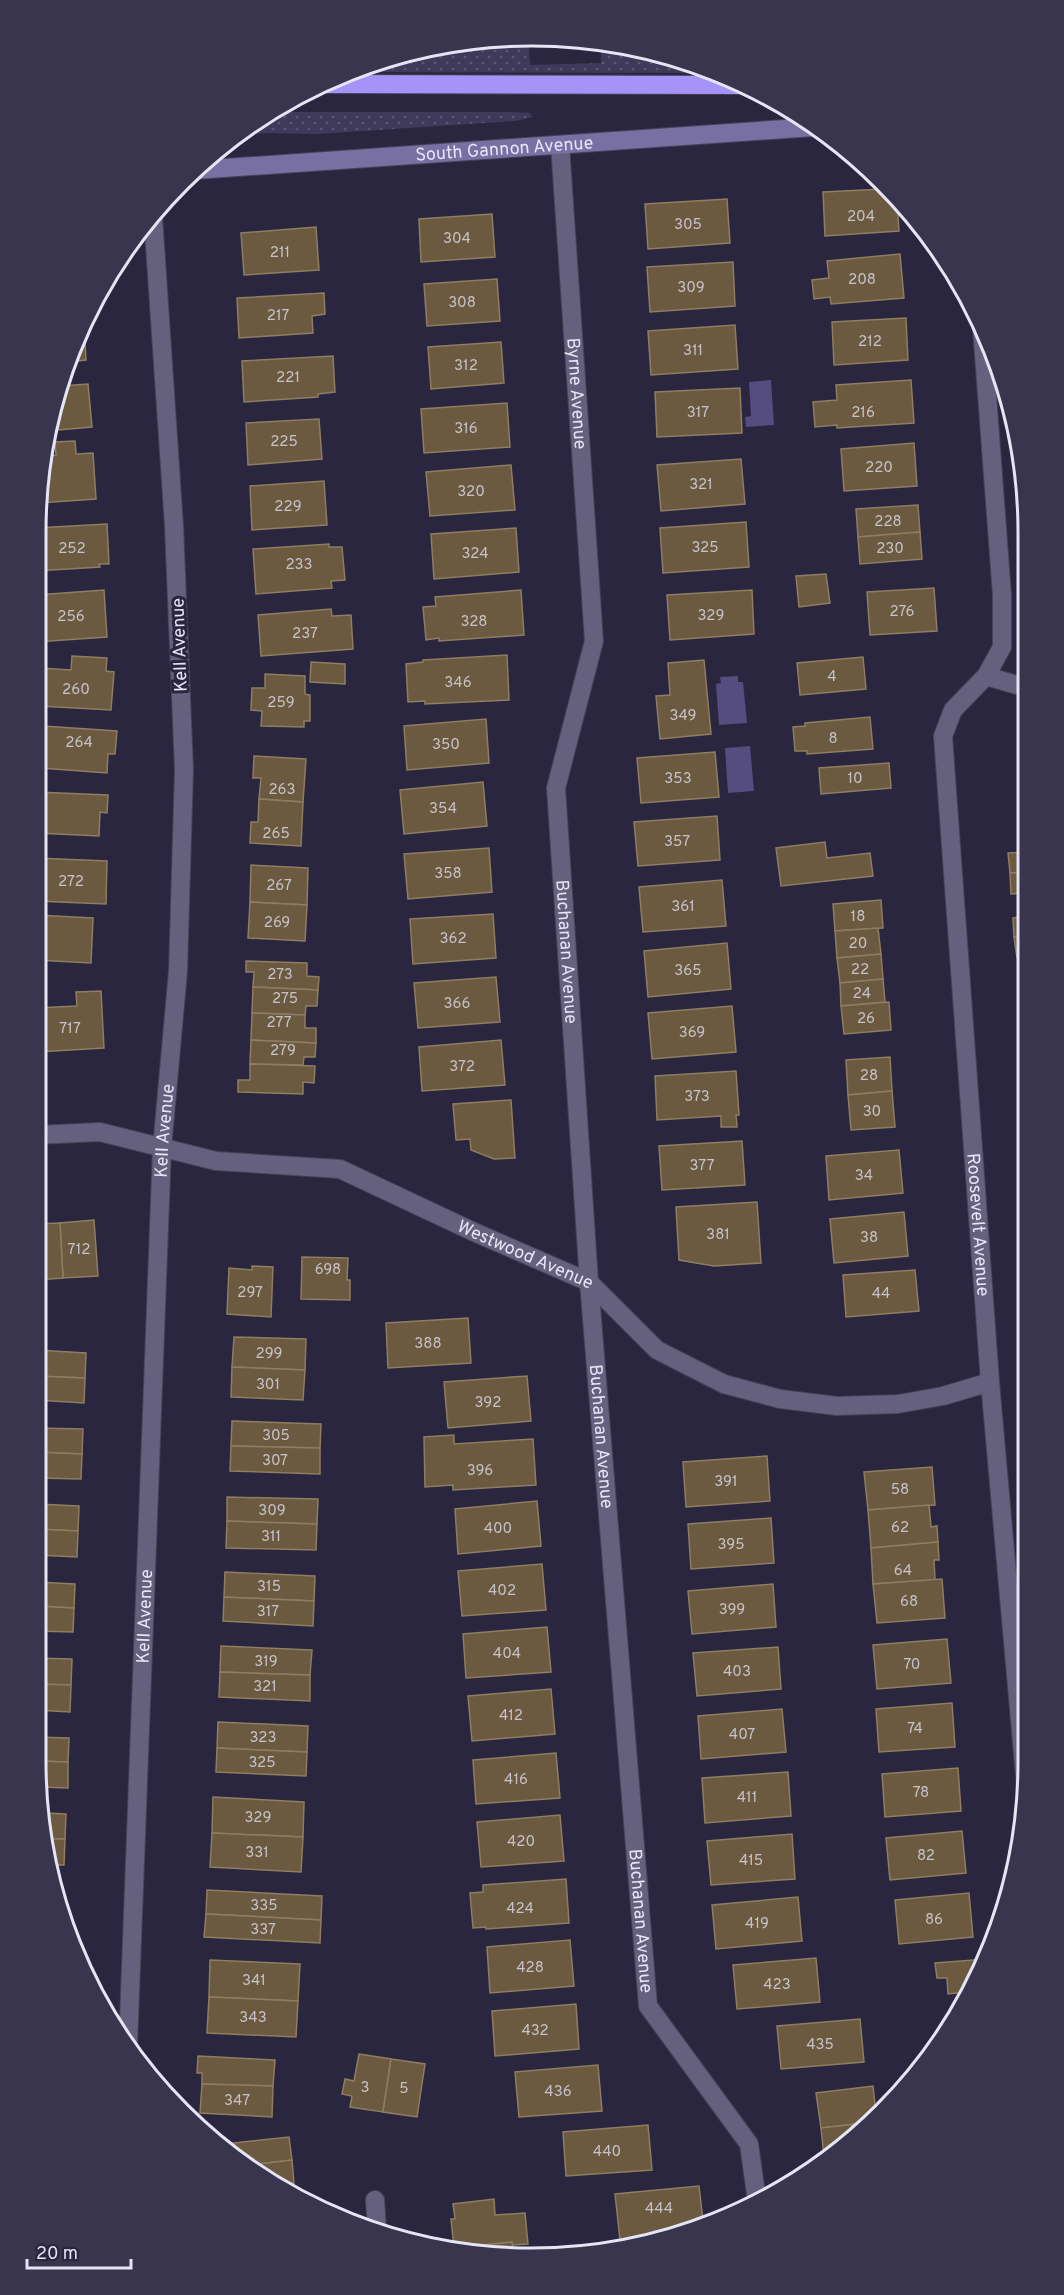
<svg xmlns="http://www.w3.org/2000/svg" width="1064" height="2295" font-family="Overpass,sans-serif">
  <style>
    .green { fill: url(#green-dots) }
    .water { fill: #554c80 }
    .building { fill: #6b5a3f; stroke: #8e7d60; stroke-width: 1.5 }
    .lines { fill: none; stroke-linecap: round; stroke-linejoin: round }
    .street-casing { stroke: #464258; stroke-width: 20 }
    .secondary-casing { stroke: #464258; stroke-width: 20 }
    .highway-casing { stroke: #464258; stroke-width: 20 }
    .path { stroke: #89879c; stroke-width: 4; stroke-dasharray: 3 4.5; stroke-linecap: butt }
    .street { stroke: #64607d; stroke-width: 18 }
    .secondary { stroke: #786fa2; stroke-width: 18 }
    .highway { stroke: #a693f7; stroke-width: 18 }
    .labels { text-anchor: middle; stroke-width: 6; stroke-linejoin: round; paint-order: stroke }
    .number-label { font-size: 15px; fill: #c7c2c8 }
    .street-label { font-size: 18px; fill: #e6e5f6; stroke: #2a263f }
    .rim { fill: none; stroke: #e6e5f6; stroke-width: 3 }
  </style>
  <defs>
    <pattern id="green-dots" width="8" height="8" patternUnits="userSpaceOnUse" patternTransform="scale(1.5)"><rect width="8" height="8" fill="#3f3a5a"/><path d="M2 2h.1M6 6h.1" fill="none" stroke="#5b5672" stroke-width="1.8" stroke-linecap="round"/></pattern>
  </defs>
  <rect width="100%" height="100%" fill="#2a263f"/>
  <g class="green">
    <polygon points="528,36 530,65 601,63 601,43 628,45 721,73 349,72 435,46"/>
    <polygon points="270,112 511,112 530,113 533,117 515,121 317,134 267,133 238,135 256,120"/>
  </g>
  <g class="water">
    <polygon points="771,380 774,425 746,427 745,417 751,416 749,382"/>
    <polygon points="738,676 738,682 743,682 747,723 719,725 716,684 721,683 720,677"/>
    <polygon points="750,746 754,791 728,793 725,748"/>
  </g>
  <g class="building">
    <polygon points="884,189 897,201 899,231 825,236 823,192"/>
    <polygon points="727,199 730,243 648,249 645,204"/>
    <polygon points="492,214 495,257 421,262 419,219"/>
    <polygon points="316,227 319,270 244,275 241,233"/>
    <polygon points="900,254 904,298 831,304 830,297 814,299 812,280 829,278 827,261"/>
    <polygon points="733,262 735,306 650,312 647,267"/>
    <polygon points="497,279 500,321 427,326 424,284"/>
    <polygon points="324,293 325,314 312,316 313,333 239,338 237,298"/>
    <polygon points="906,318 908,360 834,365 832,322"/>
    <polygon points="84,323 86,360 68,362 74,343"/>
    <polygon points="735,325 738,369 651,375 648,331"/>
    <polygon points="501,342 504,383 431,389 428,347"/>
    <polygon points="333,356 335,392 318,394 318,397 244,402 242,361"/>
    <polygon points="911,380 914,423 837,428 837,425 815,427 813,402 837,400 836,385"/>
    <polygon points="88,384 92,427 47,431 60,386"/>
    <polygon points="740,388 742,433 657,437 655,392"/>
    <polygon points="507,403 510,447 424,453 421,409"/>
    <polygon points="319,419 322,459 248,465 246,423"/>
    <polygon points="75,441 76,454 93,453 96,499 39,503 43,456 56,455 55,442"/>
    <polygon points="914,443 917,486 844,491 841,449"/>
    <polygon points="741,459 745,504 661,511 657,465"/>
    <polygon points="511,465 515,510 430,516 426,472"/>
    <polygon points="324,481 327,525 252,530 250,486"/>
    <polygon points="918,505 920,532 858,537 856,509"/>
    <polygon points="746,522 749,567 663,573 660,528"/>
    <polygon points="107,524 109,564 99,564 100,567 36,571 36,528"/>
    <polygon points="516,528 519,572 434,579 431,534"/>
    <polygon points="920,532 922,559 860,564 858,537"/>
    <polygon points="329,544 329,547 342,547 345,580 331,581 332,588 256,594 253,549"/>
    <polygon points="826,574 830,603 799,607 796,576"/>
    <polygon points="934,588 937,631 870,635 867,592"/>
    <polygon points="104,590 107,637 36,642 36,595"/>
    <polygon points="521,590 524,635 439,641 439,638 426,640 423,607 436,606 435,597"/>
    <polygon points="752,590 754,634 670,640 667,595"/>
    <polygon points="331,609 332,616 351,615 353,649 261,656 258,615"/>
    <polygon points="507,655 509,700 425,704 425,701 408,702 406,664 423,662 423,660"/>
    <polygon points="72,656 107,658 106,671 114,672 111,710 39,706 41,668 71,670"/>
    <polygon points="863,657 866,689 800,695 797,663"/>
    <polygon points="704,660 711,734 660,739 656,696 670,695 668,663"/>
    <polygon points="311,662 345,664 345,684 310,682"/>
    <polygon points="265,674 305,676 305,694 310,695 310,721 304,721 304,727 261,726 262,711 251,710 252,688 265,688"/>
    <polygon points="870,717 873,749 807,754 807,751 795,751 793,727 805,726 805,723"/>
    <polygon points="486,719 489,763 407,770 404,726"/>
    <polygon points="43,726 117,731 115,754 108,754 107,773 41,768"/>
    <polygon points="715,752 719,797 641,803 637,758"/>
    <polygon points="254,756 306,759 303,802 259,799 261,778 253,778"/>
    <polygon points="889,763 891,788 821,794 819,768"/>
    <polygon points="483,782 487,826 404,834 400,790"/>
    <polygon points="36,792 108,795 107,813 100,812 99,836 36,833"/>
    <polygon points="259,799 303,802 301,846 250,843 251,822 258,822"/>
    <polygon points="717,816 720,860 638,866 634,822"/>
    <polygon points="825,842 827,858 870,853 873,876 781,886 776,848"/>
    <polygon points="489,848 492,892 408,899 404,854"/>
    <polygon points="1025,852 1025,872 1010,873 1008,853"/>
    <polygon points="36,858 107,861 106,904 36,901"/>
    <polygon points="251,865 308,868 307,905 250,902"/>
    <polygon points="1025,872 1025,893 1011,894 1010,873"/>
    <polygon points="722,880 726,926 643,932 639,887"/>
    <polygon points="881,900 883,928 835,931 833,904"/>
    <polygon points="250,902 307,905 305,941 248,938"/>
    <polygon points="493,914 496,958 413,964 410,919"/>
    <polygon points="36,915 93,918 91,963 36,960"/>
    <polygon points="1025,916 1025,936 1014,937 1013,918"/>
    <polygon points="878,928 881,954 837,958 835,931"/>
    <polygon points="1025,936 1025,957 1017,958 1014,937"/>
    <polygon points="727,943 731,989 648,997 644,951"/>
    <polygon points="881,954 883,979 840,983 837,958"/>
    <polygon points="246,961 307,963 307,976 319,977 318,990 253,987 254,972 246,972"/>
    <polygon points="496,977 500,1022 418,1028 414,983"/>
    <polygon points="883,979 885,1002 841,1006 840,983"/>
    <polygon points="253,987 318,990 317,1006 306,1006 305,1015 252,1013"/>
    <polygon points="101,991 104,1048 36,1052 36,1008 77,1006 76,992"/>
    <polygon points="889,1002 891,1030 844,1034 841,1006"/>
    <polygon points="732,1006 736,1052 652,1059 648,1013"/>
    <polygon points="252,1013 305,1015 305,1028 316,1028 316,1043 251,1040"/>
    <polygon points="251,1040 316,1043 315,1057 304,1057 303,1065 250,1064"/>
    <polygon points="501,1040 505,1085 422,1091 419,1047"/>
    <polygon points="890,1057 892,1091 848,1095 846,1060"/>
    <polygon points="250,1064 315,1066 314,1083 303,1082 303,1094 238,1092 238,1080 250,1080"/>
    <polygon points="736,1071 739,1115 736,1115 737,1127 721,1127 721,1116 657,1120 655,1076"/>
    <polygon points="892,1091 895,1127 851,1130 848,1095"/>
    <polygon points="511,1100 515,1158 494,1159 471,1150 470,1139 456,1140 453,1104"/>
    <polygon points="742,1141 745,1185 662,1190 659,1146"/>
    <polygon points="899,1150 903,1193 829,1200 826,1156"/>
    <polygon points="757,1202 761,1263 714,1266 679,1260 676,1207"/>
    <polygon points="904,1212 908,1256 834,1263 830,1219"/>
    <polygon points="94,1220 98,1276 63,1278 60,1223"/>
    <polygon points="60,1223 63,1278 36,1280 36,1224"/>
    <polygon points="302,1257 348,1258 347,1280 350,1280 350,1300 301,1299"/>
    <polygon points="252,1266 273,1267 271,1317 227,1314 229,1268 252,1270"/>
    <polygon points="915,1270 919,1311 846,1317 843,1275"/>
    <polygon points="468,1318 471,1363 388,1368 386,1323"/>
    <polygon points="234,1337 306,1339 305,1370 232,1367"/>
    <polygon points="36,1350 86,1353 85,1378 36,1376"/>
    <polygon points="232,1367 305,1370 303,1400 231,1397"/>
    <polygon points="36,1376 85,1378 84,1403 36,1400"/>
    <polygon points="527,1376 531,1421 448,1428 444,1382"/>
    <polygon points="232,1421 321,1424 320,1448 231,1446"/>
    <polygon points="36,1428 83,1429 82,1454 36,1452"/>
    <polygon points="454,1435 454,1444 533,1439 536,1485 453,1490 453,1485 425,1487 424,1437"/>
    <polygon points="231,1446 320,1448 320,1474 230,1471"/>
    <polygon points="36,1452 82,1454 81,1479 36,1478"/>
    <polygon points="767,1456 770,1501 686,1507 683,1462"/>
    <polygon points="932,1467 935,1505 868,1510 864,1472"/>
    <polygon points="227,1497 318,1499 317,1524 227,1521"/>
    <polygon points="537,1501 541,1546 458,1554 455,1509"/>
    <polygon points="36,1504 79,1506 78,1531 36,1529"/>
    <polygon points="929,1505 931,1527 937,1526 938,1542 871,1548 868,1510"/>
    <polygon points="771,1518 774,1563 691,1569 688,1524"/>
    <polygon points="227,1521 317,1524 316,1550 226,1548"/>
    <polygon points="36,1529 78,1531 77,1557 36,1555"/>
    <polygon points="938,1542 939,1560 934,1560 935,1580 873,1584 871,1548"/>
    <polygon points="542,1564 546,1610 462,1616 458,1571"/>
    <polygon points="225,1572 315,1576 314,1601 224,1597"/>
    <polygon points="942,1579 945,1618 877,1623 873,1584"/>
    <polygon points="36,1582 75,1584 74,1608 36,1606"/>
    <polygon points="773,1584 776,1627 692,1634 688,1591"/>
    <polygon points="224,1597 314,1601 313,1626 223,1621"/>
    <polygon points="36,1606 74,1608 73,1632 36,1631"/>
    <polygon points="547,1627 551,1672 466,1678 463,1634"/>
    <polygon points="947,1639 951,1683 877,1689 873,1645"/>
    <polygon points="221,1646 312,1650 310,1675 220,1672"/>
    <polygon points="778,1647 781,1689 697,1696 693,1653"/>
    <polygon points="36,1658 72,1659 71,1685 36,1684"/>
    <polygon points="220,1672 310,1675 310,1701 219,1697"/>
    <polygon points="36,1684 71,1685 70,1712 36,1710"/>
    <polygon points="551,1689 555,1734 472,1741 468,1696"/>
    <polygon points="952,1703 955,1747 879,1752 876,1709"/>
    <polygon points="782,1709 786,1752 701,1759 698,1716"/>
    <polygon points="218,1722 308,1726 307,1752 217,1748"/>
    <polygon points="36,1737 69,1738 68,1762 36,1761"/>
    <polygon points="217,1748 307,1752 306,1776 216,1772"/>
    <polygon points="556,1753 560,1798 476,1804 473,1760"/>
    <polygon points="36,1761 68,1762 68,1788 40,1787"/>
    <polygon points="958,1768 961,1811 885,1817 882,1774"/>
    <polygon points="788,1772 791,1816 705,1823 702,1778"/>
    <polygon points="213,1797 304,1802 303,1837 212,1833"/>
    <polygon points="44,1813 66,1814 65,1839 49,1839"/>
    <polygon points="560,1815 564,1861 481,1867 477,1822"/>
    <polygon points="962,1831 966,1873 890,1880 886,1838"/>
    <polygon points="212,1833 303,1837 301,1872 210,1867"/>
    <polygon points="792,1834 795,1879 711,1885 707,1841"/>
    <polygon points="49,1839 65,1839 64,1865 53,1865"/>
    <polygon points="566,1879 569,1923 486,1929 486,1927 473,1928 470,1893 483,1892 483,1885"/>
    <polygon points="207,1890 322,1896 321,1920 206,1914"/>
    <polygon points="969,1893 973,1937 899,1944 895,1900"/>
    <polygon points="798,1897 802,1941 716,1949 712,1905"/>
    <polygon points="206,1914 321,1920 320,1943 204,1937"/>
    <polygon points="570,1940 574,1986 490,1993 487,1947"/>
    <polygon points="816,1958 820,2002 737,2009 733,1965"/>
    <polygon points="986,1959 966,1992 948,1994 947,1978 937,1978 935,1963"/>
    <polygon points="210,1960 300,1964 298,2001 209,1997"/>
    <polygon points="209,1997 298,2001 296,2037 207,2033"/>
    <polygon points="576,2004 579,2049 495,2056 492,2011"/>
    <polygon points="860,2019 864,2062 781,2069 777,2026"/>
    <polygon points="359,2054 391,2059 383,2112 350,2107 352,2096 342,2094 345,2079 354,2081"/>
    <polygon points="198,2056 275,2060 273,2086 202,2084 202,2073 197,2073"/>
    <polygon points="391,2059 425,2064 417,2117 383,2112"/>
    <polygon points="598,2065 602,2111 519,2117 515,2072"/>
    <polygon points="202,2084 273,2086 272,2117 200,2113"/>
    <polygon points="873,2086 876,2114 865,2123 821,2128 816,2093"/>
    <polygon points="865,2123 824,2156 821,2128"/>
    <polygon points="648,2125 652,2170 566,2176 563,2132"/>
    <polygon points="289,2137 292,2160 250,2165 225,2144"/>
    <polygon points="292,2160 294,2183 275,2185 250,2165"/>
    <polygon points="699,2186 703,2221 668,2235 620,2240 615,2194"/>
    <polygon points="494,2199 495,2215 525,2213 528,2244 512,2245 512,2242 454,2248 451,2219 455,2219 453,2204"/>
    <polygon points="512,2242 514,2257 439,2250 454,2248"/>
  </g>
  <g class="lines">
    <g class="street-casing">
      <g id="street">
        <path id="s1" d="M 560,145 L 594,641 L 556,788 L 589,1282 L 648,2006 L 749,2144 L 757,2201"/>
        <path id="s2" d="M 982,328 L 1002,595 L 1002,647 L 986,676 L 953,710 L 943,736 L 990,1382 L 1026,1788"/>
        <polyline points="986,676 1024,687"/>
        <path id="s3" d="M 36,1135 L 100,1132 L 216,1161 L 340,1169 L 474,1232 L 589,1282 L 657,1350 L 724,1384 L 780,1399 L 837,1406 L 898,1404 L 943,1396 L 990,1382"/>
        <path id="s4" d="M 128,2046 L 162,1148 L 178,971 L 184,770 L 174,526 L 153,216"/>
        <polyline points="375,2200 377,2228"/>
      </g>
    </g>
    <g class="secondary-casing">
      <g id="secondary">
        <path id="s5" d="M 195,170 L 814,127"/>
      </g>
    </g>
    <g class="highway-casing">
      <polyline id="highway" points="322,84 741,85"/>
    </g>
    <polyline class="path" points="795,2174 795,2180"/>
    <use href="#street" class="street"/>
    <use href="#secondary" class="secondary"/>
    <use href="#highway" class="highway"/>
  </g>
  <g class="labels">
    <g class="number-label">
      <text x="861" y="221">204</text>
      <text x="688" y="229">305</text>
      <text x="457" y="243">304</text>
      <text x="280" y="257">211</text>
      <text x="862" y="284">208</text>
      <text x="691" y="292">309</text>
      <text x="462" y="307">308</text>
      <text x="278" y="320">217</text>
      <text x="870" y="346">212</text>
      <text x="693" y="355">311</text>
      <text x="466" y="370">312</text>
      <text x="288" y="382">221</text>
      <text x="698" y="417">317</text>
      <text x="863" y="417">216</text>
      <text x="466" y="433">316</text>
      <text x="284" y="446">225</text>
      <text x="879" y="472">220</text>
      <text x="701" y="489">321</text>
      <text x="471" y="496">320</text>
      <text x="288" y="511">229</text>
      <text x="888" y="526">228</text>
      <text x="705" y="552">325</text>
      <text x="72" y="553">252</text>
      <text x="890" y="553">230</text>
      <text x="475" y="558">324</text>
      <text x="299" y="569">233</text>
      <text x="902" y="616">276</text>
      <text x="711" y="620">329</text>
      <text x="71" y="621">256</text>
      <text x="474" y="626">328</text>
      <text x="305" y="638">237</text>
      <text x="832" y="681">4</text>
      <text x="458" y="687">346</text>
      <text x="76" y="694">260</text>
      <text x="281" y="707">259</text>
      <text x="683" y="720">349</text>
      <text x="833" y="743">8</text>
      <text x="79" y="747">264</text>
      <text x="446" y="749">350</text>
      <text x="678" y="783">353</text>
      <text x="855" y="783">10</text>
      <text x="282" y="794">263</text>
      <text x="443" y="813">354</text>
      <text x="276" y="838">265</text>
      <text x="677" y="846">357</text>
      <text x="448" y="878">358</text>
      <text x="71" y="886">272</text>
      <text x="279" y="890">267</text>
      <text x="683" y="911">361</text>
      <text x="858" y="921">18</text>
      <text x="277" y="927">269</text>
      <text x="453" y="943">362</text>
      <text x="858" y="948">20</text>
      <text x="860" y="974">22</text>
      <text x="688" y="975">365</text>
      <text x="280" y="979">273</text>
      <text x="862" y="998">24</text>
      <text x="285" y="1003">275</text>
      <text x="457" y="1008">366</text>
      <text x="866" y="1023">26</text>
      <text x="279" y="1027">277</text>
      <text x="70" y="1033">717</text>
      <text x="692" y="1037">369</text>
      <text x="283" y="1055">279</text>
      <text x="462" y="1071">372</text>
      <text x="869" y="1080">28</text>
      <text x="697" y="1101">373</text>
      <text x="872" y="1116">30</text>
      <text x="702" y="1170">377</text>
      <text x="864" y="1180">34</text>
      <text x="718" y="1239">381</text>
      <text x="869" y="1242">38</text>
      <text x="79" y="1254">712</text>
      <text x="328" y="1274">698</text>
      <text x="250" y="1297">297</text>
      <text x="881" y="1298">44</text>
      <text x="428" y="1348">388</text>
      <text x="269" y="1358">299</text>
      <text x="268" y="1389">301</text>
      <text x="488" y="1407">392</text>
      <text x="276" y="1440">305</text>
      <text x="275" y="1465">307</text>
      <text x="480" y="1475">396</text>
      <text x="726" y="1486">391</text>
      <text x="900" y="1494">58</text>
      <text x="272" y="1515">309</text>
      <text x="900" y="1532">62</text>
      <text x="498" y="1533">400</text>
      <text x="271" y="1541">311</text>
      <text x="731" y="1549">395</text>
      <text x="903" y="1575">64</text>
      <text x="269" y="1591">315</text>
      <text x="502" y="1595">402</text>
      <text x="909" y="1606">68</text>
      <text x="732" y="1614">399</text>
      <text x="268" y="1616">317</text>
      <text x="507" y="1658">404</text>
      <text x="266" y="1666">319</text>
      <text x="912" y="1669">70</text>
      <text x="737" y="1676">403</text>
      <text x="265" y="1691">321</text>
      <text x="511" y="1720">412</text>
      <text x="915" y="1733">74</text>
      <text x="742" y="1739">407</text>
      <text x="263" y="1742">323</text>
      <text x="262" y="1767">325</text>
      <text x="516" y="1784">416</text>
      <text x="921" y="1797">78</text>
      <text x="747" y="1802">411</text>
      <text x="258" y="1822">329</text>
      <text x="521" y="1846">420</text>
      <text x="257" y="1857">331</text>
      <text x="926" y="1860">82</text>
      <text x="751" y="1865">415</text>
      <text x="264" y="1910">335</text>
      <text x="520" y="1913">424</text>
      <text x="934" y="1924">86</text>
      <text x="757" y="1928">419</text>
      <text x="263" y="1934">337</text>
      <text x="530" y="1972">428</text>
      <text x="254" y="1985">341</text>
      <text x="777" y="1989">423</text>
      <text x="253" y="2022">343</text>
      <text x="535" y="2035">432</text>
      <text x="820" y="2049">435</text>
      <text x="365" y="2092">3</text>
      <text x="404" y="2093">5</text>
      <text x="558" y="2096">436</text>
      <text x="237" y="2105">347</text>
      <text x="607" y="2156">440</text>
      <text x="659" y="2213">444</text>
    </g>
    <g class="street-label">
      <text dy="6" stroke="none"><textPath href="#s5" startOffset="310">South Gannon Avenue</textPath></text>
      <text dy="6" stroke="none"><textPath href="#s1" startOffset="249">Byrne Avenue</textPath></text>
      <text transform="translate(179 645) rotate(-92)" y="6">Kell Avenue</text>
      <text dy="6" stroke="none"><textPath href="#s1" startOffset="813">Buchanan Avenue</textPath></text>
      <text dy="6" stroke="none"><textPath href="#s4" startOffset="916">Kell Avenue</textPath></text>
      <text dy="6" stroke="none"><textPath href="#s2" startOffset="918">Roosevelt Avenue</textPath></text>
      <text dy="6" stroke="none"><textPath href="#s3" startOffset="512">Westwood Avenue</textPath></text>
      <text dy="6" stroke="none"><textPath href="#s1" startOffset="1299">Buchanan Avenue</textPath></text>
      <text dy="6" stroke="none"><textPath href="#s4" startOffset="430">Kell Avenue</textPath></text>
      <text dy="6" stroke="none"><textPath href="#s1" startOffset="1785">Buchanan Avenue</textPath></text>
    </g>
  </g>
  <path d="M0 0H1064V2295H0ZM532 46H532A486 486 0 0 1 1018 532V1762A486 486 0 0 1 532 2248H532A486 486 0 0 1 46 1762V532A486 486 0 0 1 532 46Z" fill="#39354e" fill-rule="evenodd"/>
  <path class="rim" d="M532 46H532A486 486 0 0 1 1018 532V1762A486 486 0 0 1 532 2248H532A486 486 0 0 1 46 1762V532A486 486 0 0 1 532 46Z"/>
  <path d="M27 2259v9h104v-9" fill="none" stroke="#e6e5f6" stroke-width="3"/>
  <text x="36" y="2259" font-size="18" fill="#e6e5f6" stroke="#2a263f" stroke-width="4.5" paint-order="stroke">20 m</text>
</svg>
